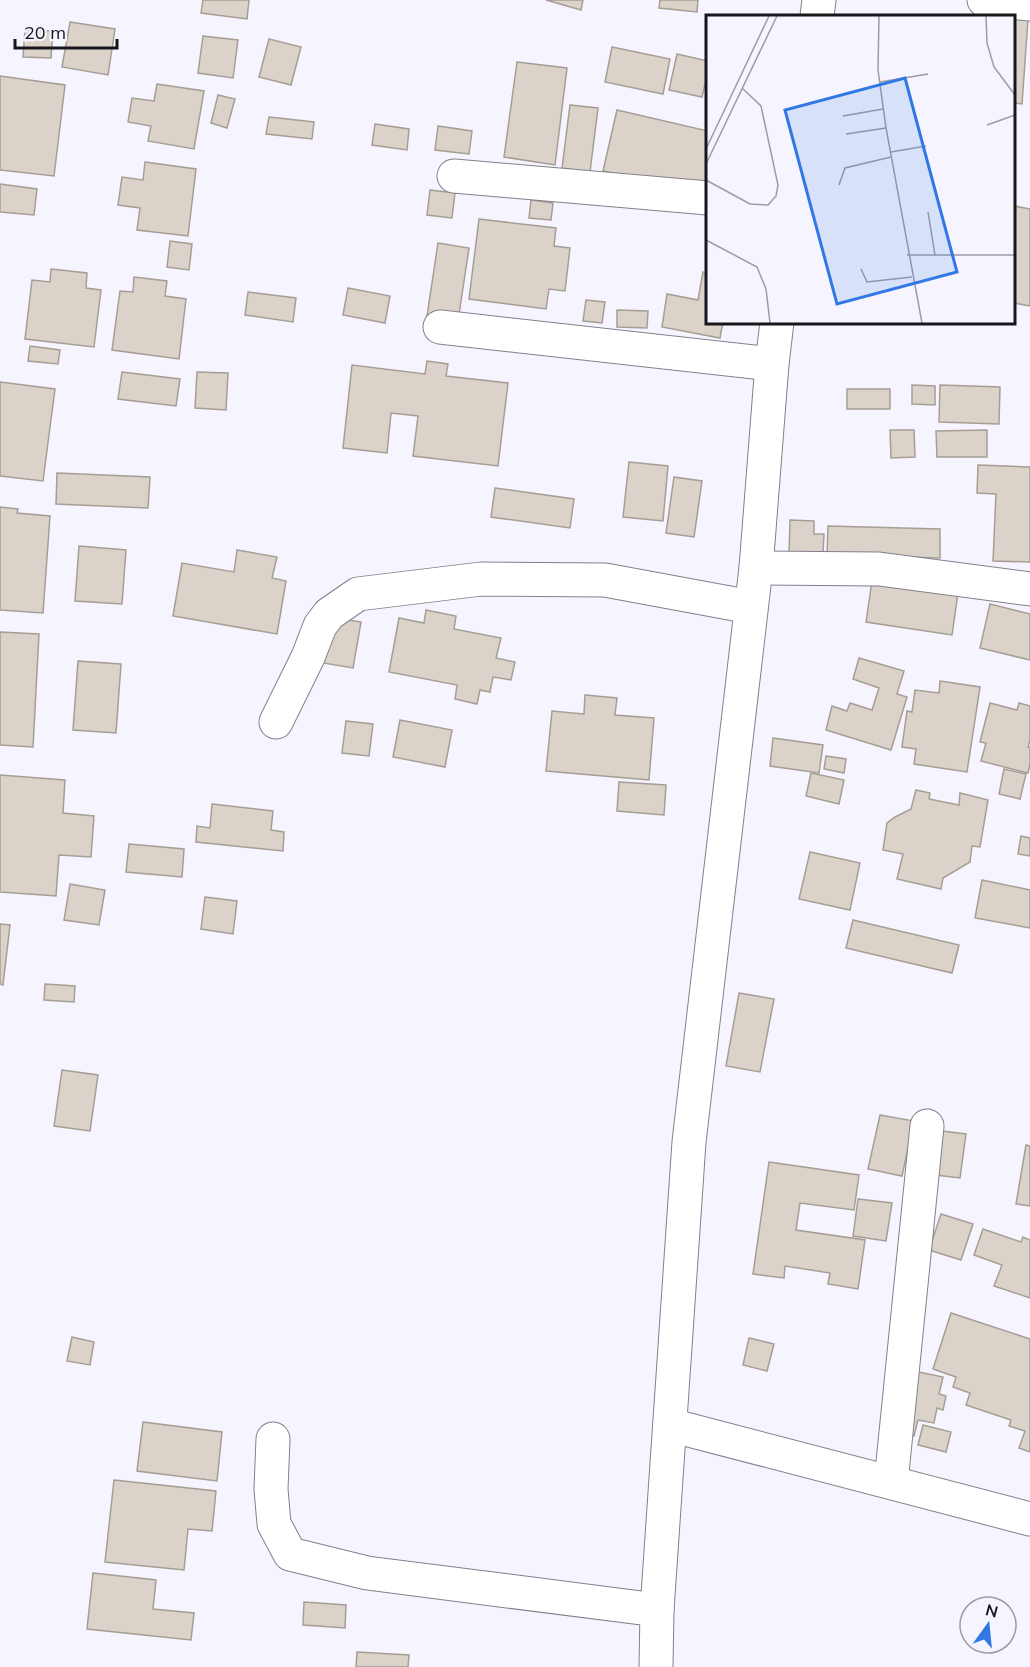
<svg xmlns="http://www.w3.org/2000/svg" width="1030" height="1667" font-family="Mulish,sans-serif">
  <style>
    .building { fill: #dbd3c9; stroke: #a69e95; stroke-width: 1.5 }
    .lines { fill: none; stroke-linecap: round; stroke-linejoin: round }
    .minor-casing { stroke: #82808b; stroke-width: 35 }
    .minor { stroke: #fff; stroke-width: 33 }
    .inset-road { fill: none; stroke: #9d9ba3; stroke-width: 1.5 }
    .view { fill: #3278e5; fill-opacity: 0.15; stroke: #3278e5; stroke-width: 3 }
    .inset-edge { fill: none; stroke: #17161b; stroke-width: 3 }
  </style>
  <rect width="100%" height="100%" fill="#f6f4fe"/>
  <g class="building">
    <polygon points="203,0 249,0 247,19 201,13"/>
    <polygon points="546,0 583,0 581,10"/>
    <polygon points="660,0 698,0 697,12 659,8"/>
    <polygon points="1014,18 1028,19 1022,104 1014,103"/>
    <polygon points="70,22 115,29 108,75 62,67"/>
    <polygon points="25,30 53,31 51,58 23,57"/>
    <polygon points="203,36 238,40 233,78 198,73"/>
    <polygon points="269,39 301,47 291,85 259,77"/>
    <polygon points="612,47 670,59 663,94 605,82"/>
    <polygon points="677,54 708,61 708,71 702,97 669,90"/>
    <polygon points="517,62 567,68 555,165 504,157"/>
    <polygon points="0,76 65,85 54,176 0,170"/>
    <polygon points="157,84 204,91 194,149 148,141 151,126 128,122 132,98 154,101"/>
    <polygon points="218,95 235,99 227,128 211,123"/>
    <polygon points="570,105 598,108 590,172 562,168"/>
    <polygon points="617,110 708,131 708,194 603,171"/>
    <polygon points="269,117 314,122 312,139 266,134"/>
    <polygon points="375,124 409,129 407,150 372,145"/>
    <polygon points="438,126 472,131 469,154 435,150"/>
    <polygon points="145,162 196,169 188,236 137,230 140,208 118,205 122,177 143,180"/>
    <polygon points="0,184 37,189 34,215 0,212"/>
    <polygon points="430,190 455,193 452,218 427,215"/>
    <polygon points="531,200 553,203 551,220 529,218"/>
    <polygon points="1014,206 1030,209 1030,306 1014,303"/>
    <polygon points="479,219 556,228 554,246 570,248 565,291 549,289 546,309 469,299"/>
    <polygon points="170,241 192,244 189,270 167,267"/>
    <polygon points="438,243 469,248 458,321 427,316"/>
    <polygon points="51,269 87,273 86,288 101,290 94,347 25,339 32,280 50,282"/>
    <polygon points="703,272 708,273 708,322 723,322 720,338 662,327 667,294 698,300"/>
    <polygon points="134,277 167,281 165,296 186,299 179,359 112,350 120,291 133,292"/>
    <polygon points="348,288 390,296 385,323 343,315"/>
    <polygon points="248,292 296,298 293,322 245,315"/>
    <polygon points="586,300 605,302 602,323 583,321"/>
    <polygon points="617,310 648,311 647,328 617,327"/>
    <polygon points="30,346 60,350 58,364 28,361"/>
    <polygon points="427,361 448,364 446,376 508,383 498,466 413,456 418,416 391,413 387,453 343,448 352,365 425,374"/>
    <polygon points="122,372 180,379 176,406 118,399"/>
    <polygon points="197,372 228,373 226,410 195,408"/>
    <polygon points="0,382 55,389 43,481 0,476"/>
    <polygon points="912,385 935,386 935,405 912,404"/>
    <polygon points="940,385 1000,387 999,424 939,422"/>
    <rect x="847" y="389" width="43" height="20"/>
    <polygon points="890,430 914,430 915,457 891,458"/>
    <polygon points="987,430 987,457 937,457 936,431"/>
    <polygon points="629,462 668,466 663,521 623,517"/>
    <polygon points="978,465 1030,467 1030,562 993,561 996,494 977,493"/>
    <polygon points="57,473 150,477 148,508 56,504"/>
    <polygon points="674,477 702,481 694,537 666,533"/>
    <polygon points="495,488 574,499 570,528 491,517"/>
    <polygon points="0,507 18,509 17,513 50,516 43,613 0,610"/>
    <polygon points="790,520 814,521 814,534 824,534 823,555 789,555"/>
    <polygon points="828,526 940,529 940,558 827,555"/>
    <polygon points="79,546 126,550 122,604 75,601"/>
    <polygon points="237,550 277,557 272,578 286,581 277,634 173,616 182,563 234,572"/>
    <polygon points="872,581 958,593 952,635 866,622"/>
    <polygon points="990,604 1030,614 1030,660 980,648"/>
    <polygon points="426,610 456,616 454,629 501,638 496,658 515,662 511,680 493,677 490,692 480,690 477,704 455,699 457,685 389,672 399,618 424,623"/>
    <polygon points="331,617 361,622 353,668 323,663"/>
    <polygon points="0,632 39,634 33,747 0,745"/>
    <polygon points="859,658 904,671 897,694 907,697 891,750 826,730 832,706 847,711 850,703 872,710 879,688 853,679"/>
    <polygon points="78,661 121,664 116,733 73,730"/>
    <polygon points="940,681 980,687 967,772 914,764 916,749 902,747 907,711 912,712 915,690 939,693"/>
    <polygon points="585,695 617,698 615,715 654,718 649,780 546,771 552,711 584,714"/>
    <polygon points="990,703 1017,710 1019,703 1030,706 1030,740 1028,747 1030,747 1030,764 1028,773 981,761 986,743 980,742"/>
    <polygon points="400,720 452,730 445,767 393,757"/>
    <polygon points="346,721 373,724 369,756 342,753"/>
    <polygon points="773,738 823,745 819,773 770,766"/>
    <polygon points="826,756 846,759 844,773 824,769"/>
    <polygon points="1004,769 1026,774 1020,799 999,794"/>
    <polygon points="811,773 844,780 839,804 806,796"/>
    <polygon points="0,775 65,780 63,813 94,816 91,857 59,855 56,896 0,892"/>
    <polygon points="619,782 666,785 664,815 617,811"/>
    <polygon points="916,790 930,793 929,799 959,805 960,793 988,800 980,847 972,846 970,862 943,878 941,889 897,879 903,854 883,850 887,823 895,817 911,809"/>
    <polygon points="212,804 273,811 271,830 284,832 283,851 196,842 197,826 210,828"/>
    <polygon points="1021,836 1030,838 1030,856 1018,854"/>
    <polygon points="129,844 184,849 182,877 126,872"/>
    <polygon points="810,852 860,863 850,910 799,899"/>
    <polygon points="982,880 1030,890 1030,928 975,918"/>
    <polygon points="70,884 105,890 99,925 64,920"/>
    <polygon points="205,897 237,901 233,934 201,929"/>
    <polygon points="853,920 959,945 952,973 846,948"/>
    <polygon points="0,924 10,925 3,985 0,984"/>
    <polygon points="45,984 75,986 74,1002 44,1000"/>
    <polygon points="739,993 774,999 760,1072 726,1066"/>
    <polygon points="62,1070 98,1075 90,1131 54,1126"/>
    <polygon points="880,1115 914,1121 902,1176 868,1169"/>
    <polygon points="942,1131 966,1134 960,1178 936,1175"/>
    <polygon points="1026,1145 1030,1146 1030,1206 1016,1204"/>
    <polygon points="769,1162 859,1175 854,1210 800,1203 796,1230 865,1240 858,1289 828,1284 830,1273 785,1266 784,1278 753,1274"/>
    <polygon points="858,1199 892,1203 886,1241 853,1236"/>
    <polygon points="941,1214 973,1224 961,1260 929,1250"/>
    <polygon points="983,1229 1021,1242 1023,1237 1030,1240 1030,1298 994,1286 1002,1265 974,1255"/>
    <polygon points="951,1313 1030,1339 1030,1452 1019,1448 1025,1431 1009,1426 1011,1420 966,1405 970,1393 953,1387 956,1377 933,1369"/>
    <polygon points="72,1337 94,1342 90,1365 67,1361"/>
    <polygon points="749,1338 774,1344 767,1371 743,1365"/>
    <polygon points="914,1371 943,1377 939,1394 946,1396 943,1410 937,1408 934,1423 918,1420 914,1436 901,1433"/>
    <polygon points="143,1422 222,1432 217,1481 137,1471"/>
    <polygon points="923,1425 951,1432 946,1452 918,1445"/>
    <polygon points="114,1480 216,1491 212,1531 188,1529 184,1570 105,1562"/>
    <polygon points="93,1573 156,1580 153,1609 194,1613 191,1640 87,1629"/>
    <polygon points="304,1602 346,1605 345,1628 303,1625"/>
    <polygon points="357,1652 409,1655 408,1667 356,1667"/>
  </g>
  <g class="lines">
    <g class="minor-casing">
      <g id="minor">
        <polyline points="984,0 1030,4"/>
        <polyline points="817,16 819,0"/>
        <polyline points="454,176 708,198"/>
        <polyline points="440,327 772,364"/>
        <polyline points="756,568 879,569 1030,589"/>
        <polyline points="276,722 308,657 320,626 329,614 358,594 481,579 605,580 751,607"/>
        <polyline points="670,1425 1030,1519"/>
        <polyline points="273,1439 271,1489 274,1524 290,1554 367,1573 657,1610"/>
        <polyline points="891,1482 927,1126"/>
        <polyline points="656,1667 657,1610 689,1142 756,568 772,364 777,322"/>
      </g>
    </g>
    <use href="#minor" class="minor"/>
  </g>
  <g transform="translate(706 15)">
    <rect width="309" height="309" fill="#f6f4fe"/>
    <path class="inset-road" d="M 173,1 L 172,55 L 180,113 L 216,308M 280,1 L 281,28 L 288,52 L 309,80M 174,67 L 222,59M 137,101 L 177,94M 281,110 L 309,100M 140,119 L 180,113M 0,134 L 63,1M 185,137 L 220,131M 0,149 L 71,1M 0,165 L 44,189 L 62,190 L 70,181 L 72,170 L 55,91 L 36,73M 133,170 L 139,153 L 185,142M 222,197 L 229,240M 0,225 L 51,252 L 60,274 L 64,308M 201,240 L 309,240M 155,254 L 161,267 L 206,262"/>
    <path class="view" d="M 199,63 L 251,257 L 131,289 L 79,95 Z"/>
    <rect width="309" height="309" class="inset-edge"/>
  </g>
  <g transform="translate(988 1625) rotate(15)"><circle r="28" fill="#f6f4fe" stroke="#9d9ba3" stroke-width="1.5"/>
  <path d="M0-4.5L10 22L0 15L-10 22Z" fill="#3278e5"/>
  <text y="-9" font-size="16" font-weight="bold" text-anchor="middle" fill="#17161b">N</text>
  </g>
  <path d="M15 39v9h102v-9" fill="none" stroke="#17161b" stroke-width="3"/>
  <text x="24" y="39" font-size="18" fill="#17161b" stroke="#f6f4fe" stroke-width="4.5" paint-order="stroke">20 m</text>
</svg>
